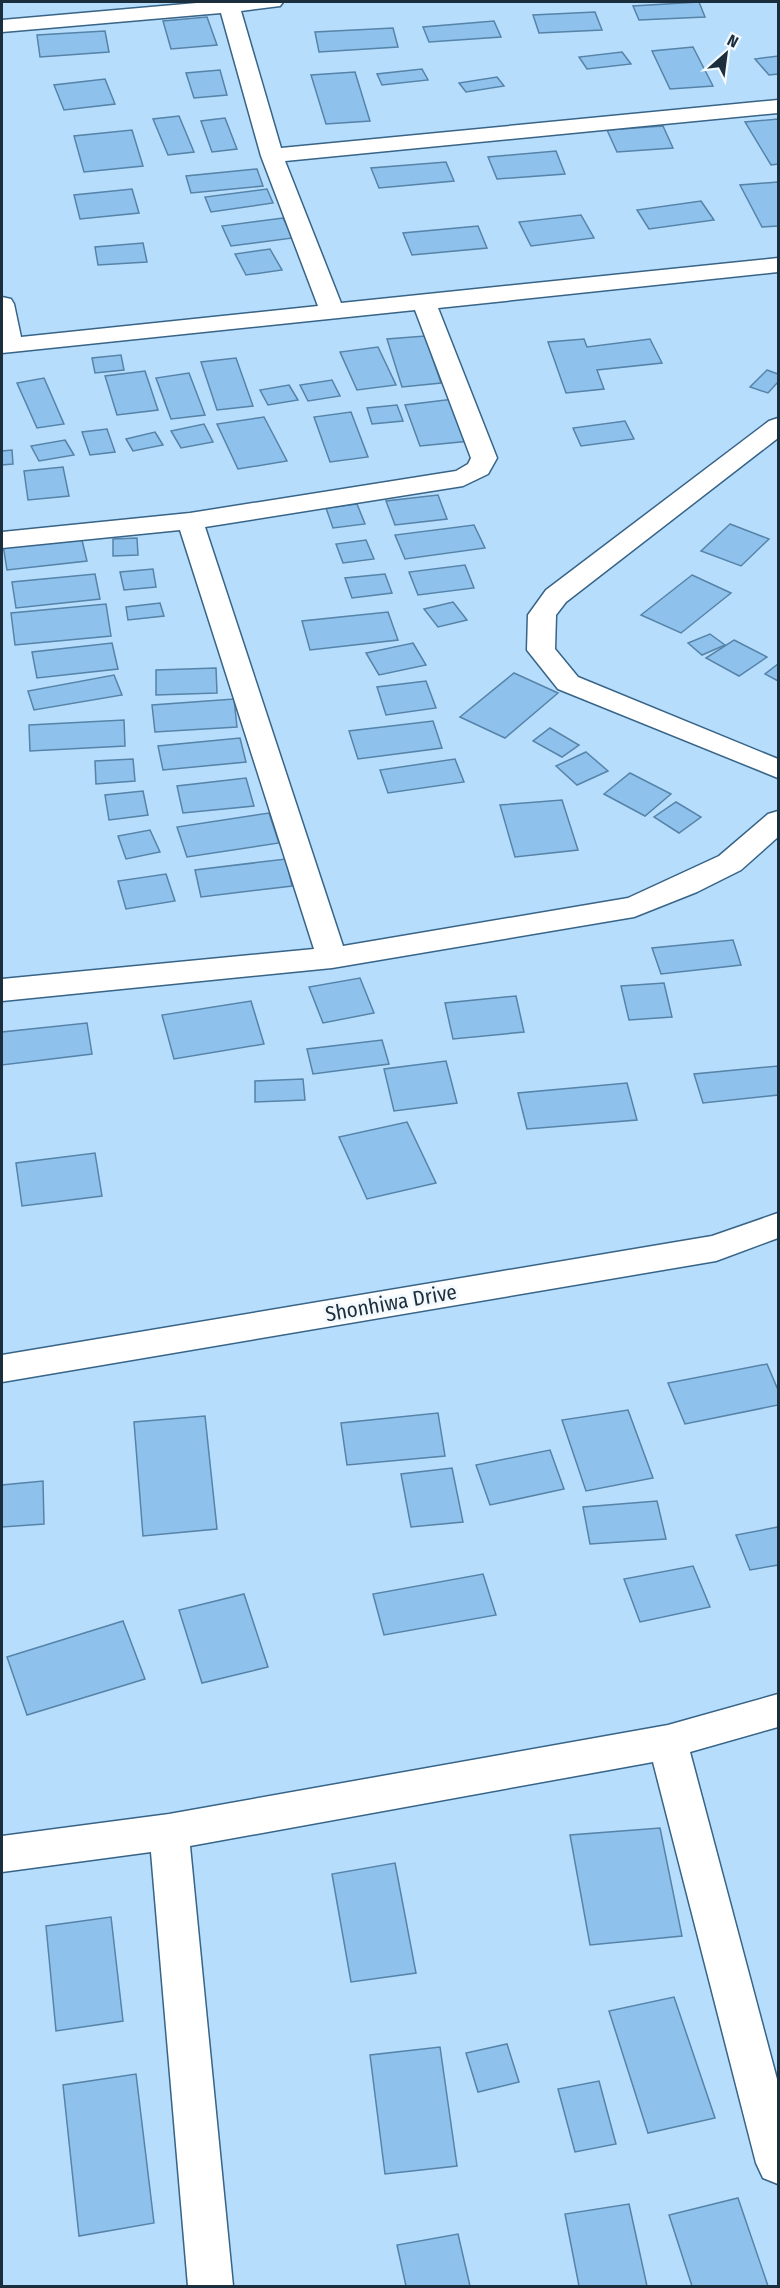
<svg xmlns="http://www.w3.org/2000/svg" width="780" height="2288" font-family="'Fira Sans Condensed',sans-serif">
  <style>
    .building { fill: #8ec2ed; stroke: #5683a8; stroke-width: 1.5 }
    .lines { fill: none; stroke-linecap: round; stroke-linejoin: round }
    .minor-casing { stroke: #376487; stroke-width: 3 }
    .tertiary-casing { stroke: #376487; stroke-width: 3 }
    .minor { fill: #fff; fill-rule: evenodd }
    .tertiary { fill: #fff; fill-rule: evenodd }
    .labels { text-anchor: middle; stroke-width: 6; stroke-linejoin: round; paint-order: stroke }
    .street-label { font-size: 21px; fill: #1b2e3d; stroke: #f4f9fd }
  </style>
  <rect width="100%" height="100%" fill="#b7ddfd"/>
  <g class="building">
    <polygon points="699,2 705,17 639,20 633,6"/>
    <polygon points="595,12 602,30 539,33 533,15"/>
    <polygon points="207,17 217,45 171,49 163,21"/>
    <polygon points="494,21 501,37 429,42 423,27"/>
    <polygon points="393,28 398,47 319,52 315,32"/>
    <polygon points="105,31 109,52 40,57 37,35"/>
    <polygon points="693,47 713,86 670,89 652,51"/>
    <polygon points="622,52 631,64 587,69 579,57"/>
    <polygon points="778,56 778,74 769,75 755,59"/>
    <polygon points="422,69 428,80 382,85 377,74"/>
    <polygon points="220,70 227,95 194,98 186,73"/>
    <polygon points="355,72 370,121 326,124 311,75"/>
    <polygon points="497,77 504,86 466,92 459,83"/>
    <polygon points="105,79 115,104 64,110 54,85"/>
    <polygon points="179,116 194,152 168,155 153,119"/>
    <polygon points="225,118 237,149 212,152 201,121"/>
    <polygon points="778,119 778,164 771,165 745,122"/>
    <polygon points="663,126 673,148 617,152 607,130"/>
    <polygon points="132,130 143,166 84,172 74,136"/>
    <polygon points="556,151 565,174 497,179 488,157"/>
    <polygon points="446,162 454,181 379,188 371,168"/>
    <polygon points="257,169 263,186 191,193 186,176"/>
    <polygon points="778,182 778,226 762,227 740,185"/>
    <polygon points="132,189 139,213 80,219 74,195"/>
    <polygon points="267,189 273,203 211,212 205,197"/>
    <polygon points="701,201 714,220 649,229 637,210"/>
    <polygon points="581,215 594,238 531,246 519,222"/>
    <polygon points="283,218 293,238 231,246 222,226"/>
    <polygon points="478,226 487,248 412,255 403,233"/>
    <polygon points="143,243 147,262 98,265 95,247"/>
    <polygon points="270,249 282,270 246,275 235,254"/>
    <polygon points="425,336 441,383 402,387 387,339"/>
    <polygon points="584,339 587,347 650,339 662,363 597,370 604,389 566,393 548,342"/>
    <polygon points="378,347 396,385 357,390 340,352"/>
    <polygon points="121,355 124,370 95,373 92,358"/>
    <polygon points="236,358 253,406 217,410 201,362"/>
    <polygon points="767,370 778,374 778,382 768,393 750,387"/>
    <polygon points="145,371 158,410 117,415 105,376"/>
    <polygon points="189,373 205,415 171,419 156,378"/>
    <polygon points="44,378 64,424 37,428 17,383"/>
    <polygon points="332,380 340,396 308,401 300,385"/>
    <polygon points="289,385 298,400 268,405 260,390"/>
    <polygon points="454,399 470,441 420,446 405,405"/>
    <polygon points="397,405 403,421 372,424 367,408"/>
    <polygon points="351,412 368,457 330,462 314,417"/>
    <polygon points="264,417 287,461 238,469 217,424"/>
    <polygon points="625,421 634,439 581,446 573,428"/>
    <polygon points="204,424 213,442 181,448 171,431"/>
    <polygon points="107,429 115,452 90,455 82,432"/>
    <polygon points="155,432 163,445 133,451 126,439"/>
    <polygon points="65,440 74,455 39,461 31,446"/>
    <polygon points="12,450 13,464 2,465 2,451"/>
    <polygon points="63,467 69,496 28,500 24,471"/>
    <polygon points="438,495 447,519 395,525 386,501"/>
    <polygon points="357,504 365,524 333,528 326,508"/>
    <polygon points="730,524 769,539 741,566 701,551"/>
    <polygon points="474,525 485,548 405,559 395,535"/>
    <polygon points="81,536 87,561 7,570 3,545"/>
    <polygon points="137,538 138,555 113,556 113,539"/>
    <polygon points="366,540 374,559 343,563 336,544"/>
    <polygon points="465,565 474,588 418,595 409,572"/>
    <polygon points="153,569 156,587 124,590 120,572"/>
    <polygon points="95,574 100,599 16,608 12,582"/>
    <polygon points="385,574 392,593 352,598 345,578"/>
    <polygon points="692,575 731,593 681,633 641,615"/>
    <polygon points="453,602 467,620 438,627 424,609"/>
    <polygon points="160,603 164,616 128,620 126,607"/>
    <polygon points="106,604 111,636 15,645 11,613"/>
    <polygon points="388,612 398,640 310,650 302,621"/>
    <polygon points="710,634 725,645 702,655 688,643"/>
    <polygon points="734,640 767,657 739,676 706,658"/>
    <polygon points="112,643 118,669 37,678 32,652"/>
    <polygon points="413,643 426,665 379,675 366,653"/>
    <polygon points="778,664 778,681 765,674"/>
    <polygon points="216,668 217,693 156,695 156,670"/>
    <polygon points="514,673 558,693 505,738 460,717"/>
    <polygon points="114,675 122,695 34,710 28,691"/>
    <polygon points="426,681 436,708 386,715 377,687"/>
    <polygon points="234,699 237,727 155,732 152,705"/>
    <polygon points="124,720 125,746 30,751 29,725"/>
    <polygon points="433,721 442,748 358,759 349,731"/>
    <polygon points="550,728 579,745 562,757 533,741"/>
    <polygon points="240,738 246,762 163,770 158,746"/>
    <polygon points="586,752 608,771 577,785 556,766"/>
    <polygon points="133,759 135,781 96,784 95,761"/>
    <polygon points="455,759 464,782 388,793 380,770"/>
    <polygon points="630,773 671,794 645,816 604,794"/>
    <polygon points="246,778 254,806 183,813 177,786"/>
    <polygon points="143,791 148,815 109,820 105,795"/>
    <polygon points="562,800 578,850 515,857 500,805"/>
    <polygon points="676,802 701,817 679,833 654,817"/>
    <polygon points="269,813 279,843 187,857 177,827"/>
    <polygon points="150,830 160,852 126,859 118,836"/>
    <polygon points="286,859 292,886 201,897 195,870"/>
    <polygon points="166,874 175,901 126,909 118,881"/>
    <polygon points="733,940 741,965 661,974 652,948"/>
    <polygon points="360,978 374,1013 323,1023 309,987"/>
    <polygon points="664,983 672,1017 629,1020 621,986"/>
    <polygon points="516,996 524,1032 453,1039 445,1003"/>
    <polygon points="251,1001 264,1044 174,1059 162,1015"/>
    <polygon points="87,1023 92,1054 2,1065 2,1032"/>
    <polygon points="382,1040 389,1064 313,1074 307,1049"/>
    <polygon points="446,1061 457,1103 394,1111 384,1069"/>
    <polygon points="778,1066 778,1095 703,1103 694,1074"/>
    <polygon points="303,1079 305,1100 255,1102 255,1081"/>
    <polygon points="627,1083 637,1120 527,1129 518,1093"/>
    <polygon points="407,1122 436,1183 367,1199 339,1137"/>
    <polygon points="95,1153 102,1196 22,1206 16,1163"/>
    <polygon points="767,1364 778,1390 778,1405 685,1424 668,1383"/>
    <polygon points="628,1410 653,1478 586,1491 562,1420"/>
    <polygon points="438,1413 445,1456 347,1465 341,1423"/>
    <polygon points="205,1416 217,1529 143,1536 134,1422"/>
    <polygon points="550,1450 564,1489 490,1505 476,1465"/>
    <polygon points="452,1468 463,1522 411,1527 401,1474"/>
    <polygon points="43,1481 44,1524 2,1527 2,1485"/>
    <polygon points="657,1501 666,1539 590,1544 583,1507"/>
    <polygon points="778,1527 778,1565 750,1570 736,1535"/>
    <polygon points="693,1566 710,1607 640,1622 624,1579"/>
    <polygon points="483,1574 496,1615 384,1635 373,1594"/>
    <polygon points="244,1594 268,1667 202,1683 179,1610"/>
    <polygon points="123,1621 145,1679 27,1715 7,1657"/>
    <polygon points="660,1828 682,1936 590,1945 570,1835"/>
    <polygon points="395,1863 416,1973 351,1982 332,1874"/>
    <polygon points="111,1917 123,2021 56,2031 46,1926"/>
    <polygon points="674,1997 715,2118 648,2133 609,2011"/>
    <polygon points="507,2044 519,2082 478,2092 466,2053"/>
    <polygon points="440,2047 457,2166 385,2174 370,2055"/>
    <polygon points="136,2074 154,2223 79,2236 63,2085"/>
    <polygon points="599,2081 616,2144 575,2152 558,2089"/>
    <polygon points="738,2198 768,2286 692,2286 669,2215"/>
    <polygon points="629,2204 647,2286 579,2286 565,2214"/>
    <polygon points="458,2234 470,2286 406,2286 397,2245"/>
  </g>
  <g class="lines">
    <g class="minor-casing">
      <g id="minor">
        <polygon points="208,2 283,2 280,6 241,11 281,148 778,100 778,113 285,161 341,303 778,258 778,272 438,308 497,458 488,474 463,486 205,527 343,946 628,898 719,856 768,814 778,811 778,837 741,870 697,892 634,917 332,968 2,1001 2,979 314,949 180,530 2,548 2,532 190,513 456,471 468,464 471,458 415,310 2,353 2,297 11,299 14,304 21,337 318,306 261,156 221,13 2,32 2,20"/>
        <polygon points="778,418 778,438 566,602 556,615 555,649 578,677 778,759 778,778 558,689 527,650 528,615 546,590 769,421"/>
        <polygon points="778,1694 778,1727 690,1752 778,2083 778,2184 763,2178 756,2163 653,1762 190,1846 233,2286 188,2286 151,1852 2,1872 2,1836 169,1814 668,1725"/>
      </g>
    </g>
    <g class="tertiary-casing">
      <polygon id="tertiary" points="778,1213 778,1238 716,1261 2,1382 2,1355 712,1236"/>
    </g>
    <use href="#minor" class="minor"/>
    <use href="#tertiary" class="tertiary"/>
  </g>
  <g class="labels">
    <g class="street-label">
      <text transform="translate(391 1303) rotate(-10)" y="7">Shonhiwa Drive</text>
    </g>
  </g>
  <rect width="780" height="2288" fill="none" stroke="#1b2e3d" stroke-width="6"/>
  <g transform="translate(726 54) rotate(28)" stroke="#f4f9fd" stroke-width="4.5" paint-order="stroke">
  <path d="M0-4.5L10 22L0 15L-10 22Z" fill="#1b2e3d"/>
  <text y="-9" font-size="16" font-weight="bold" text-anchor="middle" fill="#1b2e3d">N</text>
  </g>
</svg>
